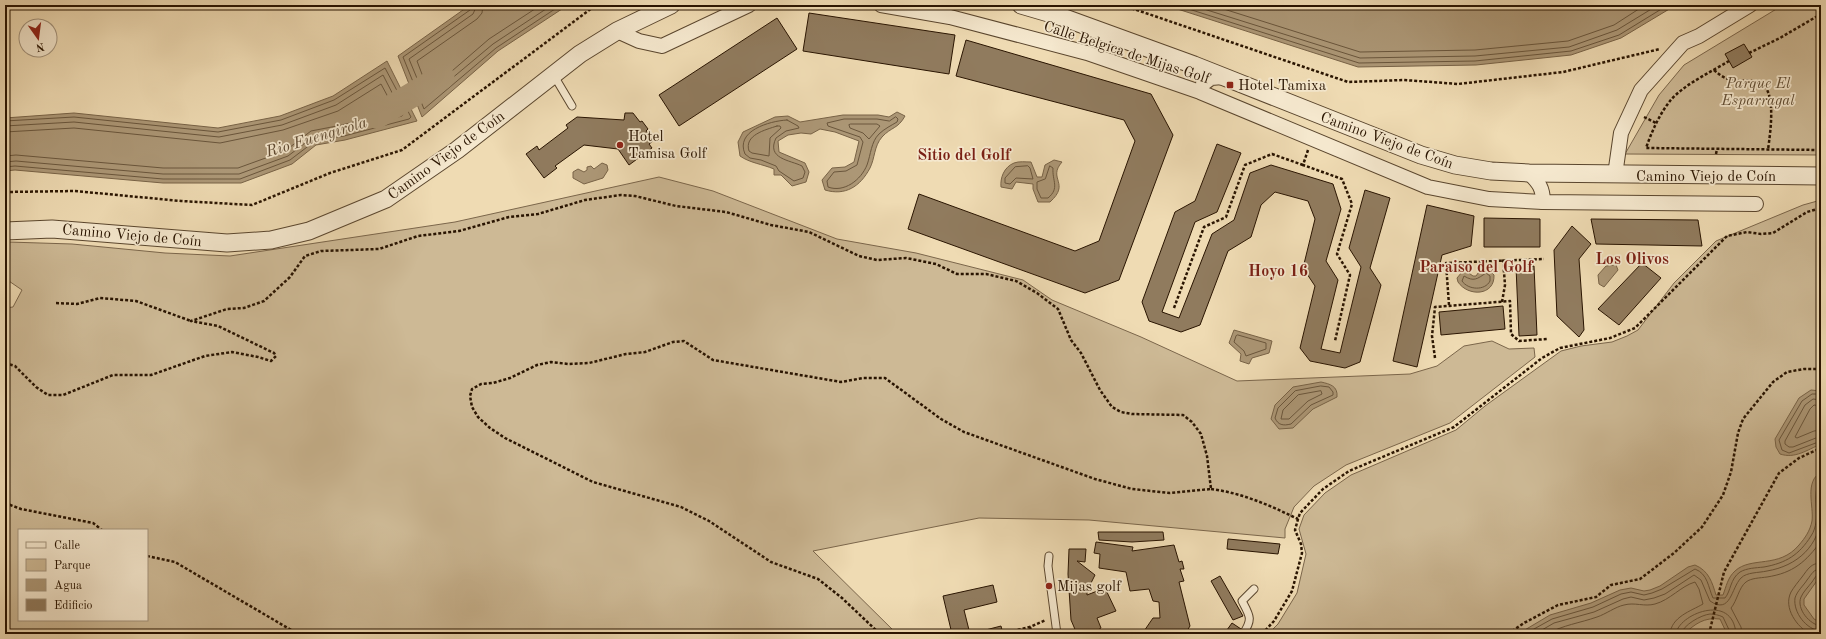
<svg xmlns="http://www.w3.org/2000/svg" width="1826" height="639" font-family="'Old Standard TT',serif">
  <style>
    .green { fill: #cdb995; stroke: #7b664b; fill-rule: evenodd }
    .water { fill: #ac9776; stroke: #786347 }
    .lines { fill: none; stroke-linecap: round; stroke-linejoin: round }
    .shore { stroke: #6a563c; stroke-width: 1 }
    .river { stroke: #ac9776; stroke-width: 25 }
    .building { fill: #907b5e; stroke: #291401 }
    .service-casing { stroke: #5a462e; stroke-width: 9 }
    .minor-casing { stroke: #5a462e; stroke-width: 16 }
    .tertiary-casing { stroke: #5a462e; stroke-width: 19 }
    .path { stroke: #291401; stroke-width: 2.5; stroke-dasharray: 3 2; stroke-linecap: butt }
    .service { stroke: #f5e8ce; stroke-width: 7 }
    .minor { stroke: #f5e8ce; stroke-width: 14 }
    .tertiary { stroke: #f5e8ce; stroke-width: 17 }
    .poi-dot { fill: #8f2418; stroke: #f5e8ce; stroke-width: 1.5 }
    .labels { text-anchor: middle; stroke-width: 3.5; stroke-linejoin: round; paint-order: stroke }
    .street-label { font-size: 15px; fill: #291401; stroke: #f5e8ce }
    .park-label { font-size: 15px; font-style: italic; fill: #624e35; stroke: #f5e8ce }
    .poi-label { font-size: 15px; fill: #291401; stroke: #f5e8ce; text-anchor: start }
    .water-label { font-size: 16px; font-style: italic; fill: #5d4830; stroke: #f5e8ce }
    .neighbourhood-label { font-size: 16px; font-weight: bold; fill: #7a1f14; stroke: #f5e8ce }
  </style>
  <rect width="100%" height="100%" fill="#efdbb3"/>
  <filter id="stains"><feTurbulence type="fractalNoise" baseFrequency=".005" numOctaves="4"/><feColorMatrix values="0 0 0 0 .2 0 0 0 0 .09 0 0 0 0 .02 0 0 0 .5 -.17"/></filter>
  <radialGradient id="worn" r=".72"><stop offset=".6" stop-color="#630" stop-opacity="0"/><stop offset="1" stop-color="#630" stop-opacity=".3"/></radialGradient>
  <g class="green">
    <polygon points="1783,5 1821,5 1821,155 1625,154 1659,95 1684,65"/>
    <path d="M 659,177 L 713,191 L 837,239 L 916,253 L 1023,280 L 1052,300 L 1141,337 L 1237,381 L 1410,374 L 1437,366 L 1464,346 L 1492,341 L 1509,349 L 1534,348 L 1535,357 L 1450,423 L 1346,465 L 1314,486 L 1294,507 L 1285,529 L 1285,538 L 1089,520 L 979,518 L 813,551 L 897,634 L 5,634 L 5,308 L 13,307 L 22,290 L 6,279 L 8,242 L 72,244 L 165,253 L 230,256 L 455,222 ZM 19,530 L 147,530 L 147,620 L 19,620 Z"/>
    <polygon points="1821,200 1821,634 1268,634 1278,624 1297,593 1306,554 1299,529 1304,515 1325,493 1351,475 1456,430 1485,406 1561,351 1581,346 1612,342 1627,336 1638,330 1674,283 1716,241 1803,205"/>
  </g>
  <g class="water">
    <polygon points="470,5 568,5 498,51 422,117 398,56"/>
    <polygon points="1165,5 1676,5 1621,38 1571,55 1476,65 1358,67"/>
    <polygon points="387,61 417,121 345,140 316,145 292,164 241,183 163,183 15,170 5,171 5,118 74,113 218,128 280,116 333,96"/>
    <path d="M 897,112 L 905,116 C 898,129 891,127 882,137 C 874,146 875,158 870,168 C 860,187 845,196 825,190 L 822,180 L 832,168 L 845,167 L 854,162 L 859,141 L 835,132 L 820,129 L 811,134 L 801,133 L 788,135 L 778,141 L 779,152 L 805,163 L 809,172 L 806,182 L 792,186 L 781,175 L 774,175 L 774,169 C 762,164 750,163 740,156 L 738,142 L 743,132 L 775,117 L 788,116 L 800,122 L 843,115 L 878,115 L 889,117 Z"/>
    <path d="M 1054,160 L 1062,162 C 1047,179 1071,183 1050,202 L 1038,202 L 1033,189 L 1033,184 L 1016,182 L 1012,189 L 1001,187 C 1000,178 1004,167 1014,163 C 1019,161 1026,162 1031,162 L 1037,177 L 1042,177 L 1045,165 Z"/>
    <polygon points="602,163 607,165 608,170 603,178 584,184 573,178 573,172 578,169 584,172 587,170 587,167 591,166 594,169"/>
    <polygon points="1616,265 1618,270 1604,287 1599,284 1598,275 1606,266"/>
    <path d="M 1487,268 L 1494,275 C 1495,296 1468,297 1458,282 L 1457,278 L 1462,272 L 1466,271 L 1473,276 L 1476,276 L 1481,269 Z"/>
    <polygon points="1234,330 1272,341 1269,353 1252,358 1249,364 1240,361 1241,354 1229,343"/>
    <path d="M 1321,382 C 1330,384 1338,386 1337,397 L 1313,409 L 1293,428 L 1279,429 L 1271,419 L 1275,405 L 1293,387 Z"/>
    <path d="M 1811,390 L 1821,391 L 1821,444 C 1807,450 1795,459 1780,454 L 1776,447 L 1775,439 L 1799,398 Z"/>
    <path d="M 1821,472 L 1821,575 L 1804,599 L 1804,605 L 1814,619 L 1821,623 L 1821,634 L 1727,634 L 1720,619 C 1704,617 1695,624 1684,634 L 1518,634 L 1550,615 L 1591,603 L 1620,590 L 1631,588 L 1644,591 L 1650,590 L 1660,586 L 1688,567 L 1695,565 C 1709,571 1712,582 1716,595 L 1723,595 C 1726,587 1728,577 1735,571 C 1751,556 1779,569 1799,545 C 1805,538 1810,531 1812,521 C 1814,506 1804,482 1821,472 Z"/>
  </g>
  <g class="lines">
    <g class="shore">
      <polyline points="472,5 470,10 403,57 424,109 496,48 561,5"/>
      <polyline points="477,5 473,14 409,59 426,100 493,44 552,5"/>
      <polyline points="483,5 482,13 477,19 417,61 428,90 430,90 489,39 541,5"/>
      <polyline points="1176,5 1359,63 1475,61 1571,51 1619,35 1668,5"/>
      <polyline points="1191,5 1360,58 1475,56 1569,47 1617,30 1658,5"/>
      <polyline points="1211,5 1360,52 1475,50 1568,41 1614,25 1645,5"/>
      <path d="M 896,117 L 898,119 L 897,122 C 892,125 884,129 879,134 C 871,142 871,154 867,165 C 861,180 844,193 828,187 L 827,181 L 834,172 L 846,171 L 857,165 L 863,142 L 860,137 L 828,126 L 827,123 L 844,119 L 877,119 L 889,121 Z"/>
      <path d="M 787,120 L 798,126 L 799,128 L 786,131 L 776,138 C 766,159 790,160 802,166 L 805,172 L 803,178 L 794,181 L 779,171 L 776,166 L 761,160 L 750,158 L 745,154 C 735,131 769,121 787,120 Z"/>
      <polyline points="5,121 74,117 218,132 281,120 334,100 385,68 411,117 409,119 344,136 315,141 290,160 240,179 163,179 15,166 5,167"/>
      <polygon points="851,124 877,124 880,126 869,139 863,133 850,128 849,125"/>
      <polyline points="5,126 74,122 219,137 282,125 336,105 383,75 403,114 402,116 343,131 313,137 288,156 239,174 163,174 16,161 5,162"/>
      <path d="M 777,126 L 780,126 L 781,128 L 770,138 L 769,156 L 752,153 L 749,151 C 744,135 765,130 777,126 Z"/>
      <polyline points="5,132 74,128 220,143 283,130 338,111 381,84 395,110 393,112 342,125 311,131 285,151 238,168 163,168 16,155 5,156"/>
      <polygon points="1028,166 1030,168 1033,179 1016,178 1010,184 1005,183 1005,178 1015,167"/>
      <path d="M 1050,166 L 1053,168 C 1052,181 1060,188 1048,198 L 1041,198 L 1037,189 L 1037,182 L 1045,179 Z"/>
      <path d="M 1486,273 L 1490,276 L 1490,281 C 1485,291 1468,290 1462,281 L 1464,276 C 1474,282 1477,279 1486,273 Z"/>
      <polygon points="1238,335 1266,343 1266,349 1246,356 1244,351 1234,342 1236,336"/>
      <path d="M 1321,386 L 1329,387 L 1333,392 L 1333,395 L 1311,405 L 1291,424 C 1283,426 1278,425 1275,418 L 1278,408 L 1295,391 Z"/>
      <polygon points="1321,391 1322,394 1308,401 1289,419 1281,419 1283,410 1298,395"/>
      <polyline points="1821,394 1812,394 1802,401 1779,440 1782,450 1789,453 1821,441"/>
      <polyline points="1821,400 1813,399 1805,405 1785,441 1785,444 1789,447 1793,447 1821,436"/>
      <polyline points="1821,406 1814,405 1810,409 1795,437 1797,438 1814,431 1821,430"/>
      <path d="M 1821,569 C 1813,569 1812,574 1807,580 C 1804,585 1797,591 1795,598 C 1793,612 1806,630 1821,631"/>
      <path d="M 1821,574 C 1816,574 1815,578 1812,582 C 1809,586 1803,592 1801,597 C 1796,609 1810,625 1821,626"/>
      <path d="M 1525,634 L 1552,619 L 1593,607 L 1621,594 L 1631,592 L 1644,595 L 1652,593 L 1662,589 L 1695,569 C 1708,574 1708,587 1713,598 L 1725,598 C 1731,591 1730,579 1740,572 C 1747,568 1755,568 1764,567 C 1786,563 1799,555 1811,536 C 1823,518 1809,497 1821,477"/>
      <path d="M 1535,634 L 1554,623 L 1594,612 L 1623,599 L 1631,597 L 1644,600 L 1654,598 L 1665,594 L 1694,575 L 1701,580 L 1710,601 C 1731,615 1731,588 1741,578 C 1747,572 1758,573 1767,571 C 1797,566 1820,546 1821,514"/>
      <path d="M 1547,634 C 1563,625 1580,623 1597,617 C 1606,614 1615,607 1624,605 C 1635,602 1644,607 1655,604 C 1670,600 1681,586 1695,582 L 1699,589 L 1703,604 C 1691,611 1671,617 1670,634"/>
      <path d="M 1676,634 C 1677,615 1733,591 1736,634"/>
      <path d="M 1681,634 C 1683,625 1701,615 1710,614 C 1714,614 1719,615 1723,617 L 1731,634"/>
      <path d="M 1742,634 L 1741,627 L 1731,608 C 1737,601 1739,587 1746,582 C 1751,578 1760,578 1767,577 C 1793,573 1806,562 1821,541"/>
      <path d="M 1810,634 C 1797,627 1783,608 1791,592 C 1794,587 1798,582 1802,577 C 1808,569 1811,563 1821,563"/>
    </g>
    <polyline class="river" points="377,116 442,77"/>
  </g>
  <g class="building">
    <polygon points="809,13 955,35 949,74 803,51"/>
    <polygon points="777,18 797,49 679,126 659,95"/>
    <polygon points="966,40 1151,94 1173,135 1119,280 1085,293 908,229 919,194 1075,251 1099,241 1135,141 1124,120 956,76"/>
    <polygon points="1744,44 1752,57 1733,68 1725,54"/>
    <polygon points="625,113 633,113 640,122 642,121 648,129 646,131 653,141 649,144 652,148 629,165 618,149 584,145 555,166 557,168 544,178 526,154 537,146 539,150 568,128 566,125 577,117 624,120"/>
    <polygon points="1217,144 1241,153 1217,212 1195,222 1162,312 1179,318 1212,234 1234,220 1250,173 1271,165 1333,184 1341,209 1326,261 1338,280 1321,349 1340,353 1361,267 1349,248 1365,190 1390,198 1370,268 1381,285 1360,362 1345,368 1310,361 1300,348 1315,286 1303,268 1315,219 1308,201 1275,192 1261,205 1251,237 1228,251 1200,325 1181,332 1149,321 1142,302 1175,212 1195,201"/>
    <polygon points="1427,205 1474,216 1471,246 1442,255 1417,367 1393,361"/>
    <polygon points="1484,218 1540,219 1540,247 1484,247"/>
    <polygon points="1591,219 1698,220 1702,246 1596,244"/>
    <polygon points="1572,226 1591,244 1579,259 1584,330 1579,337 1557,316 1554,250"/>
    <polygon points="1642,263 1661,278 1619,325 1598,309"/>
    <polygon points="1534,266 1537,335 1519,336 1516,267"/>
    <polygon points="1503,306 1505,329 1441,335 1439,312"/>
    <polygon points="1098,532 1163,532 1164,540 1132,542 1099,540"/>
    <polygon points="1228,539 1280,544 1278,554 1227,549"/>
    <polygon points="1096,542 1133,547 1132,551 1174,545 1179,562 1182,561 1184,569 1180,569 1184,581 1179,582 1190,626 1185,634 1142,634 1153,618 1160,618 1159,602 1153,601 1149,589 1130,591 1126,572 1099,568 1100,554 1094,553"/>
    <polygon points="1069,549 1086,549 1085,562 1077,561 1095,575 1087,591 1087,595 1105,588 1116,611 1097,618 1101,628 1091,634 1077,634 1071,620 1068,574"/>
    <polygon points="1220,576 1243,616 1233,620 1211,581"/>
    <polygon points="993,585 997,602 964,610 970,634 1001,626 1003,634 952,634 943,596"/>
    <polygon points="1232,623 1241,629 1237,634 1224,634"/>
  </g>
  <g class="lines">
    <g class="service-casing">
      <g id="service">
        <polyline points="553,74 572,106"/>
        <polyline points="1049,556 1048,566 1057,634"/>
        <path d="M 1243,634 C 1253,619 1250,616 1242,601 L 1254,589"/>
      </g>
    </g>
    <g class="minor-casing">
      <g id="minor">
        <polyline points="881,5 950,17 1087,53 1200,92 1428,187 1489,199 1543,202 1756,204"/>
        <polyline points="617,31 639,41 662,46 749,5"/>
        <polyline points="1203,84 1211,78 1223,77"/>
        <path d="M 1529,173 C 1539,183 1543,188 1543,202"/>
        <polyline points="1615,175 1621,133 1641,90 1683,43 1699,36 1750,5"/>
      </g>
    </g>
    <g class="tertiary-casing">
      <g id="tertiary">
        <polyline points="1021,5 1062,17 1194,65 1421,155 1455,165 1491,171 1529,173 1821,176"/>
        <polyline points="5,231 52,229 227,243 271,240 309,231 386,199 457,150 580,54 617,31 671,5"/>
      </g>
    </g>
    <g class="path">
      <polyline points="1122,5 1348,82 1404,80 1458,84 1563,72 1660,49"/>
      <polyline points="1749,53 1780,38 1821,14"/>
      <path d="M 1729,61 C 1711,72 1683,85 1670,101 C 1659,115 1652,131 1646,148 L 1821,150"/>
      <path d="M 1714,70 C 1728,83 1736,80 1754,81 C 1779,82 1770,133 1768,150"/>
      <polyline points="1644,117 1656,123"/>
      <polyline points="1308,150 1303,165 1342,179 1352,204 1337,254 1350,275 1335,341"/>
      <polyline points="1716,154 1717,149"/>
      <polyline points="5,192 75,191 181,201 252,205 330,173 402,150 596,5"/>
      <polyline points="1502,302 1505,285 1503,259"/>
      <polyline points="56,303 77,304 100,298 136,301 191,321"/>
      <polyline points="1449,305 1446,263 1544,259"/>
      <polyline points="1174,308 1204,227 1226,217 1245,165 1272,154 1303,165"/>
      <polyline points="1435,358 1432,336 1435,307 1510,301 1511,334 1519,341 1547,339"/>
      <polyline points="5,363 15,366 36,387 48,395 63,395 113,375 151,375 205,356 232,352 258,357 271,361 276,356 274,353 218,326 191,321 227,309 244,308 264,301 290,277 305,256 321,251 379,249 418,236 459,231 509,217 538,214 585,200 621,195 635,196 676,206 726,212 771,225 809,232 859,256 877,260 906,258 936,264 957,274 986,274 1016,281 1037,293 1058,309 1071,340 1081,353 1100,390 1112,407 1121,412 1132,414 1183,415 1192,422 1201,434 1207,456 1211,489 1170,493 1132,489 1095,479 964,432 941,419 885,378 863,378 841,382 713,360 684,341 673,342 645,352 626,354 589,363 568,364 551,362 537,365 510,378 493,383 481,384 472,389 470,396 472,407 478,417 490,428 505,438 593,482 681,507 709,521 771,562 818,579 842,598 880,634"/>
      <path d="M 1211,489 C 1242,493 1269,505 1298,519"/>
      <polyline points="5,503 21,509 93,523 102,530"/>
      <polyline points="147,556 175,562 298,634"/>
      <polyline points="1008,632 1030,627"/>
      <polyline points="1032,634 1030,627 1046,620"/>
      <polyline points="1262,634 1274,621 1292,591 1302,553 1301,544 1295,530 1298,519 1300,513 1323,489 1349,471 1454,427 1542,358 1560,348 1610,338 1635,328 1727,236 1747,232 1761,234 1773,233 1807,212 1821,208"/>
      <polyline points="1508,634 1524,623 1558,605 1596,597 1611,585 1640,579 1674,553 1702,527 1723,495 1731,472 1738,433 1743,419 1773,382 1787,372 1804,369 1821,369"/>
      <polyline points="1709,634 1724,572 1779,473 1799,458 1821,448"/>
    </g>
    <use href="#service" class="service"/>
    <use href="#minor" class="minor"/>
    <use href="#tertiary" class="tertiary"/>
  </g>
  <g class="poi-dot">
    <rect x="1226" y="81" width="8" height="8" rx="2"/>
    <circle cx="620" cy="145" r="4"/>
    <circle cx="1049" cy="586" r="4"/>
  </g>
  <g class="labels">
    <g class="street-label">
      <text transform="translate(1127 52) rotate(18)" y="5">Calle Belgica de Mijas Golf</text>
      <text transform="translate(1387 140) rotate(20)" y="5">Camino Viejo de Coín</text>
      <text transform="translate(446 155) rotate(-36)" y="5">Camino Viejo de Coín</text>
      <text x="1706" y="181">Camino Viejo de Coín</text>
      <text transform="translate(132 235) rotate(5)" y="5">Camino Viejo de Coín</text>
    </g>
    <g class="park-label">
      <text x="1758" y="88">Parque El<tspan x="1758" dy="17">Esparragal</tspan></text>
    </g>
    <g class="poi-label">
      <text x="1238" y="90">Hotel Tamixa</text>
      <text x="628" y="141">Hotel<tspan x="628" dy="17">Tamisa Golf</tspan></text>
      <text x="1057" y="591">Mijas golf</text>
    </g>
    <g class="water-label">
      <text transform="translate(316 136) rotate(-17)" y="6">Rio Fuengirola</text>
    </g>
    <g class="neighbourhood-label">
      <text x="964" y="160">Sitio del Golf</text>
      <text x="1632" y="264">Los Olivos</text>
      <text x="1476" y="272">Paraiso del Golf</text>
      <text x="1278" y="276">Hoyo 16</text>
    </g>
  </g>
  <rect width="1826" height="639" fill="none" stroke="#efdbb3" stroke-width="20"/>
  <rect x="6" y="6" width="1814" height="627" fill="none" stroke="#291401" stroke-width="2"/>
  <rect x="10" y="10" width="1806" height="619" fill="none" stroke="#291401"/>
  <rect x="18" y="529" width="130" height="92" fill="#f5e8ce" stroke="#a3937c"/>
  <rect x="26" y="542" width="20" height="6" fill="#f5e8ce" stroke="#a3937c"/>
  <text x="54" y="549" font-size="12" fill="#291401">Calle</text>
  <rect x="26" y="559" width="20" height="12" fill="#cdb995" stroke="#a3937c"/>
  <text x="54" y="569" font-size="12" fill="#291401">Parque</text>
  <rect x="26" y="579" width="20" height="12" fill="#ac9776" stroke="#a3937c"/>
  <text x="54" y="589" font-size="12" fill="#291401">Agua</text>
  <rect x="26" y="599" width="20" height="12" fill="#907b5e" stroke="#a3937c"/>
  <text x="54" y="609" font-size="12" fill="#291401">Edificio</text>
  <g transform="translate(38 38) rotate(166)"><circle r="19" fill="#f5e8ce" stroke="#a3937c"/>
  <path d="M0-3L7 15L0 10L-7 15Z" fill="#8f2418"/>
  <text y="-6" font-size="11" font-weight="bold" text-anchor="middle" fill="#291401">N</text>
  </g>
  <rect width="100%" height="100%" filter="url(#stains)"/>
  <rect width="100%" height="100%" fill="url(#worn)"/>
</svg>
